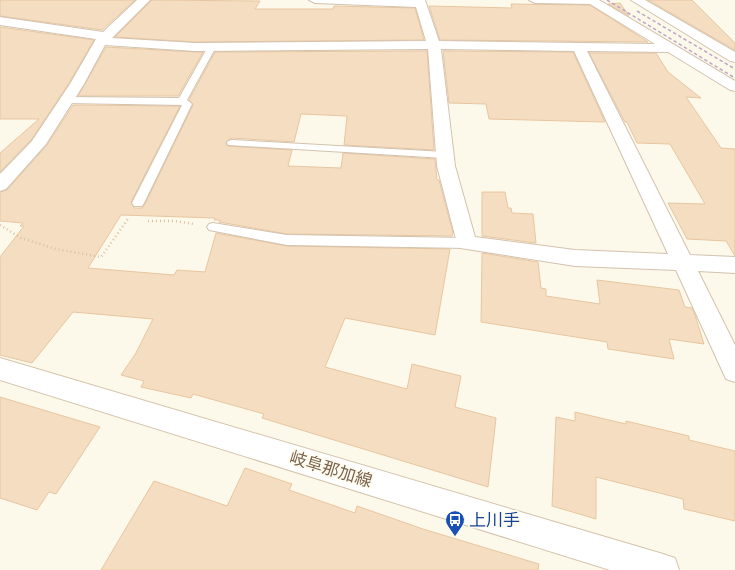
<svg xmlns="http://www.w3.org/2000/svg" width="735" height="570" font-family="'Exo 2','Noto Sans JP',sans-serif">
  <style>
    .building { fill: #f4ddc1; stroke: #e8c6a0 }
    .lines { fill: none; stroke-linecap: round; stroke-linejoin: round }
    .service-casing { stroke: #d2c2ae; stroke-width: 2 }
    .minor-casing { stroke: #d2c2ae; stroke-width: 2 }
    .secondary-casing { stroke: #d5c4ac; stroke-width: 2 }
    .path { stroke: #dac0a3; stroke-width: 2.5; stroke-dasharray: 1 3; stroke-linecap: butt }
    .service { fill: #fff; fill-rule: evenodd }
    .minor { fill: #fff; fill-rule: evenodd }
    .secondary { fill: #fff; fill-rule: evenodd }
    .rail { stroke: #bea6ca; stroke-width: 1.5; stroke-dasharray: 3.5 2.5; stroke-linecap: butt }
    .labels { text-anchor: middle; stroke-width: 3.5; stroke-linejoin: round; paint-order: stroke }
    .near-street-label { font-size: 17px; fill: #7b634b; stroke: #fffcf2 }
    .near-transit-label { font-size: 17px; fill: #164399; stroke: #fffcf2; text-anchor: start }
  </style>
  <rect width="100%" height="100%" fill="#fdf9ea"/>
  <g class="building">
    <polygon points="0,0 135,0 102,30 0,16"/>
    <polygon points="152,0 260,1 255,9 333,9 334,6 415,8 424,40 195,42 115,37"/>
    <polygon points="648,0 692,0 735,43 735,50"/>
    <polygon points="620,3 629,16 608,4"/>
    <polygon points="511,4 590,5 648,42 440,40 429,6 512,8"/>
    <polygon points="0,27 94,40 69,83 31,140 0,172 0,153 39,119 0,119"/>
    <polygon points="106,47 195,52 203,52 178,96 78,96"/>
    <polygon points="427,51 434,150 344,145 347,116 301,114 294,142 232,138 228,140 226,144 228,146 292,150 288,166 341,168 343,153 435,159 437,180 439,180 453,233 452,236 287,234 219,222 220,220 214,220 215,218 121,215 88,268 174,275 177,270 205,272 216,233 287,246 450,249 435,335 345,318 325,367 407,389 412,364 461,376 455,407 496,418 488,487 262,418 264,414 193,394 191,398 141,387 144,381 121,375 136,353 153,319 73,312 32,363 0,355 0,257 24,226 20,226 23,223 0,221 0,192 7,190 47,145 73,105 180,106 131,202 134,208 142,208 145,204 193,105 189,100 215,52"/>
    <polygon points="443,51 573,52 605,122 489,119 486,104 449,103"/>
    <polygon points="589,53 656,53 668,72 701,98 686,97 721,148 735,149 735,256 726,241 687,239 668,203 705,204 670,144 637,143 627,122 625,122"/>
    <polygon points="482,192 505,192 508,208 511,208 512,213 533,214 536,243 482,236"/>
    <polygon points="482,253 538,262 541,288 546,289 546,296 600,304 597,280 679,290 685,307 692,308 695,315 704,344 669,339 674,359 608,349 607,342 481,322"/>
    <polygon points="0,397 100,427 56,494 49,492 37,510 0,498"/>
    <polygon points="575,412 626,424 626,421 689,436 689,440 735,451 735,521 684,509 683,499 596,477 596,519 552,506 556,417 575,421"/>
    <polygon points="245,468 292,484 289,490 355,513 357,506 423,529 539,564 538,570 101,570 154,481 227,506"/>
  </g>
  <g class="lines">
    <g class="service-casing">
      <g id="service">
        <polygon points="209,45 215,45 216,47 187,100 192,104 144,203 142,206 134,206 132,203 182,105 66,103 61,100 66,97 179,98"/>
        <polygon points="232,140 445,152 450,155 445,158 228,145 227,143 228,141"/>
        <polygon points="213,223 287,235 467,238 472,240 473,243 472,246 467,248 287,245 209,230 207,227 209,224"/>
      </g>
    </g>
    <g class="minor-casing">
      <g id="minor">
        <path d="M 137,0 L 150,0 L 112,38 L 195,43 L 426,41 L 416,7 L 315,3 L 309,0 L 425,0 L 439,41 L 655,44 L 590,4 L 535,3 L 529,0 L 599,0 L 735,81 L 735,91 L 730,90 L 668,52 L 587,51 L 690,255 L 735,257 L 735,273 L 698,271 L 735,345 L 735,382 L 726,379 L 676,270 L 575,266 L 460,248 L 457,243 L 437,166 L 428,49 L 195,51 L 105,45 L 84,84 L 46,144 L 6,189 L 0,191 L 0,174 L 32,141 L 70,84 L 96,39 L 0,25 L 0,17 L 103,32 ZM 441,49 L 574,51 L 668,254 L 575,250 L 475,237 L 455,166 Z"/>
        <polygon points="631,0 645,0 735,52 735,62 730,61"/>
      </g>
    </g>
    <g class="secondary-casing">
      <polygon id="secondary" points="0,358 663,554 675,558 679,570 610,570 0,380"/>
    </g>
    <g class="path">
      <polyline points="148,221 175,221 194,224"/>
      <polyline points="0,225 21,238 56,249 101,257 128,219"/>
    </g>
    <use href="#service" class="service"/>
    <use href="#minor" class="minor"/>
    <use href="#secondary" class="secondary"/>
    <g class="rail">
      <polyline points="607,0 735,78"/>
      <polyline points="637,11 735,69"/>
    </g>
  </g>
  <defs>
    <g id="bus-pin" transform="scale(1)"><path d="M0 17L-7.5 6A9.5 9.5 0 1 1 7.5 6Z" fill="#1a4fb4" stroke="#fffcf2"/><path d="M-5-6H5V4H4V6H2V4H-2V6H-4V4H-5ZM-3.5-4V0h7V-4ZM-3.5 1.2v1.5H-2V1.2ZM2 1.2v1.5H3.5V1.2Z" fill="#fff"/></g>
  </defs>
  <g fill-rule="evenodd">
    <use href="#bus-pin" x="455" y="520"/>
  </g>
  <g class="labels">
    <g class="near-street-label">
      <text transform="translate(331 469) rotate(17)" y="6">岐阜那加線</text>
    </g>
    <g class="near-transit-label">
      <text x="469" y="526">上川手</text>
    </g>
  </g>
</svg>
